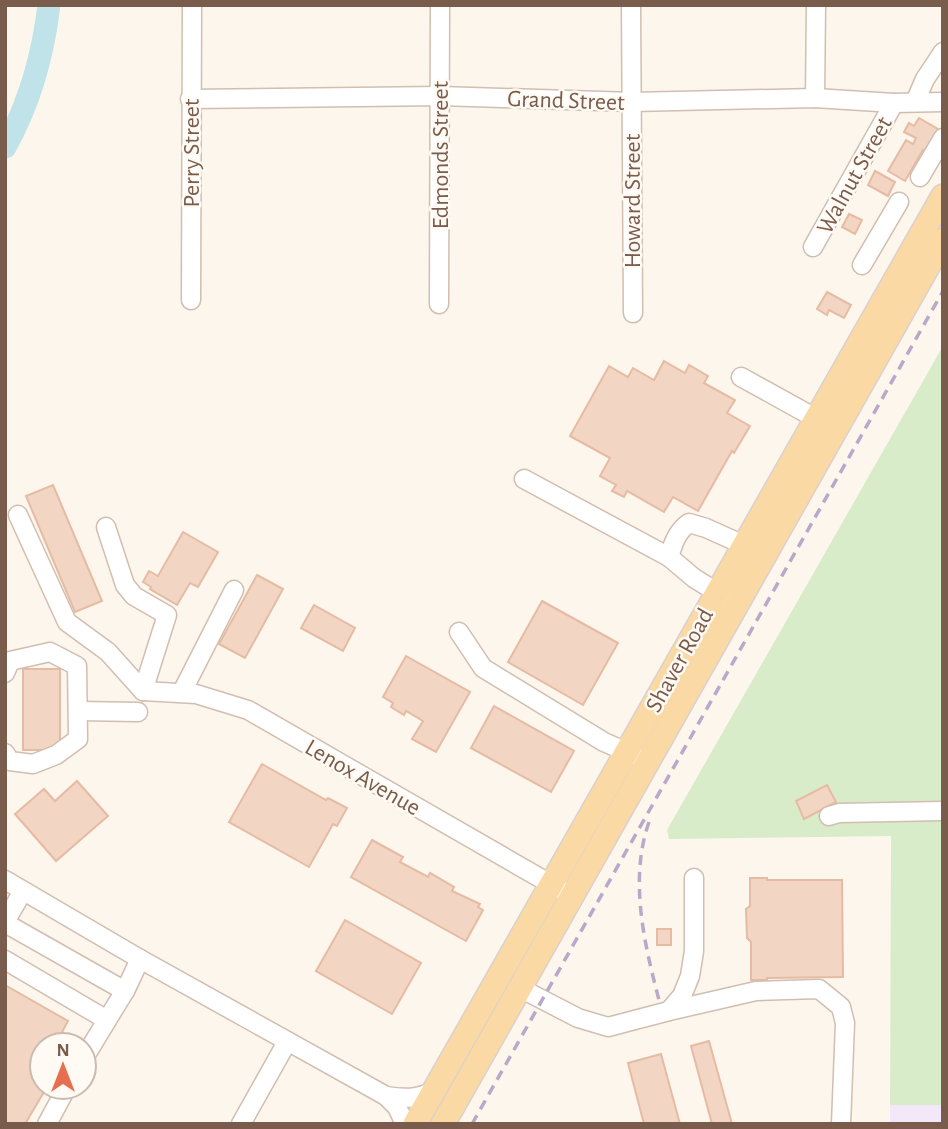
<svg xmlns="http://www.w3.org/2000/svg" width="948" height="1129" font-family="'Alegreya Sans',sans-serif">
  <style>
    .education { fill: #f3e8fa }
    .green { fill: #d8ecc9 }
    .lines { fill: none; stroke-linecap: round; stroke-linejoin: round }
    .river { stroke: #bfe3e8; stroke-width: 23 }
    .building { fill: #f3d5c3; stroke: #e6bba3; stroke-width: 2 }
    .minor-casing { stroke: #d1beb0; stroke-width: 21 }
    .major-casing { stroke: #dad1cd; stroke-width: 26 }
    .minor { stroke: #fff; stroke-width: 18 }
    .major { stroke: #fbd9a5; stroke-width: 23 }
    .rail { stroke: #b9a8c9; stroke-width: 3.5; stroke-dasharray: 10 7; stroke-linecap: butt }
    .labels { text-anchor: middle; stroke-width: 5; stroke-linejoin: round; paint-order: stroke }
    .street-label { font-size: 24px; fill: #7a5c4d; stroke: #fffaf3 }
  </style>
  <rect width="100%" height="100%" fill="#fdf6ec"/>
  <rect class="education" x="890" y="1105" width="53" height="19"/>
  <polygon class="green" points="943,346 943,1105 890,1105 891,836 669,839 667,830"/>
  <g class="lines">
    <path class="river" d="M 5,147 C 30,103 43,55 49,5"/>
  </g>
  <g class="building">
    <polygon points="919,118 943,132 931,155 923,150 905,181 888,171 906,140 913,144 916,138 904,132 909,123 914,126"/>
    <polygon points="875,171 895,182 888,196 868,185"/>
    <polygon points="849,214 862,220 855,234 842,227"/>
    <polygon points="827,292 851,305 844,318 829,310 827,315 817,309"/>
    <polygon points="664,361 685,373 689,365 708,376 704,383 735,400 727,413 750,426 734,453 732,451 698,511 673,497 664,512 627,491 624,497 612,491 616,485 600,476 610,458 570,436 609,366 628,377 633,368 654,380"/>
    <polygon points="53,485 102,601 75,612 26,496"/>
    <polygon points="183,532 218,552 198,587 190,583 177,605 150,589 151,587 143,582 149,571 158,576"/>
    <polygon points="257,575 283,589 245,658 219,644"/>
    <polygon points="542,601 618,643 583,705 508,662"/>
    <polygon points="314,605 355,628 343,651 301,628"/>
    <polygon points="406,656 470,692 436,752 412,739 423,721 406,711 404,715 391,707 393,703 383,697"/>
    <rect x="23" y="669" width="37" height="81"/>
    <polygon points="494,706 574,751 551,792 471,748"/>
    <polygon points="262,764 326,800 328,798 347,808 337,826 333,824 309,867 229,822"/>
    <polygon points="77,781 108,816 56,861 15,814 44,789 55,801"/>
    <polygon points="827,785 836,802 804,819 796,801"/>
    <polygon points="372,840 403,857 400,862 428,877 430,873 454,887 452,891 480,904 478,907 483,910 466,941 351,877"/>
    <polygon points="750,878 767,878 767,880 842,880 843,977 767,978 767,980 751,980 751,942 747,938 746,909 750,906"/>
    <polygon points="345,920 421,963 392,1014 316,971"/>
    <rect x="657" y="929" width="14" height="16"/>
    <polygon points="5,985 68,1021 58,1040 65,1045 42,1045 42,1087 47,1087 25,1124 5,1124"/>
    <polygon points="709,1041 732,1124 712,1124 691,1046"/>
    <polygon points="661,1054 680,1124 644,1124 628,1063"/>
  </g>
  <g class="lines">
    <g class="minor-casing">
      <g id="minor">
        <polyline points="631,5 633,313"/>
        <polyline points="815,98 816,5"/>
        <polyline points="190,99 440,96 632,102 815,98 894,103 943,102"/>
        <polyline points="915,102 925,79 943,52"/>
        <polyline points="920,177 943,138"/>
        <polyline points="813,247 894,103"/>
        <polyline points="862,265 899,202"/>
        <polyline points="191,300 192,5"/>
        <polyline points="439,304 440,5"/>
        <polyline points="741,377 817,419"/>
        <polyline points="524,479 669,557"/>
        <polyline points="18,515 67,622 108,652 143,691"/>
        <polyline points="106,527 125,585 134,596 167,615 143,691"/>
        <path d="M 726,598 L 694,578 L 669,557 C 673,544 677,531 689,523 L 706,528 L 755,550"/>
        <polyline points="459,632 483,668 604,742 636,756"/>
        <polyline points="5,673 10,661 50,652 77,666 78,739 56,755 33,764 10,761 5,753"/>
        <polyline points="143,691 196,694 248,710 561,890"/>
        <polyline points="182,692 234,590"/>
        <polyline points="78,711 138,712"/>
        <polyline points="829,816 839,813 943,811"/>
        <polyline points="5,880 140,959 386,1096 397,1107 405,1124"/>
        <polyline points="5,922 23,891"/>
        <polyline points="5,923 125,991"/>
        <polyline points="5,960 107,1020"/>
        <polyline points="520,988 578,1018 608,1027 669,1011 682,996 690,976 694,951 694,878"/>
        <polyline points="669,1011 756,991 819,989 841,1007 845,1023 841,1124"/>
        <polyline points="84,1058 126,989 140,959"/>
        <path d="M 386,1096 C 404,1099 418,1099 434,1091"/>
        <polyline points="47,1124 67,1087"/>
        <polyline points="241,1124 287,1042"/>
      </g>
    </g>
    <g class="major-casing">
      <g id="major">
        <polyline points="415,1124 943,196"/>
        <polyline points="443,1124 943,240"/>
      </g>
    </g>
    <use href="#minor" class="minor"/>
    <use href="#major" class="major"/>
    <g class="rail">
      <path d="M 649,822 C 629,879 644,943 659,1000"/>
      <polyline points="472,1124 943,291"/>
    </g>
  </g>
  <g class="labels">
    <g class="street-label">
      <text transform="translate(566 100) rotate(2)" y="8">Grand Street</text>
      <text transform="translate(191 153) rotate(-90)" y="8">Perry Street</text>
      <text transform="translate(440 155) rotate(-90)" y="8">Edmonds Street</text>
      <text transform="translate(854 175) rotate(-61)" y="8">Walnut Street</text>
      <text transform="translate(632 201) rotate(-90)" y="8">Howard Street</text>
      <text transform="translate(679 660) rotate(-61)" y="8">Shaver Road</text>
      <text transform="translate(363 777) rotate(30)" y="8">Lenox Avenue</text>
    </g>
  </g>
  <rect width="948" height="1129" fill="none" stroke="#7a5c4d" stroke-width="14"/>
  <g transform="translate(63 1066)"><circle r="33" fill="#fffaf3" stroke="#cabbb1" stroke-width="2"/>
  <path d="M0-5L12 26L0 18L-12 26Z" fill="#e76f51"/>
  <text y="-10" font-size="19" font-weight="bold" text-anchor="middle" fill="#7a5c4d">N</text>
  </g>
</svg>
